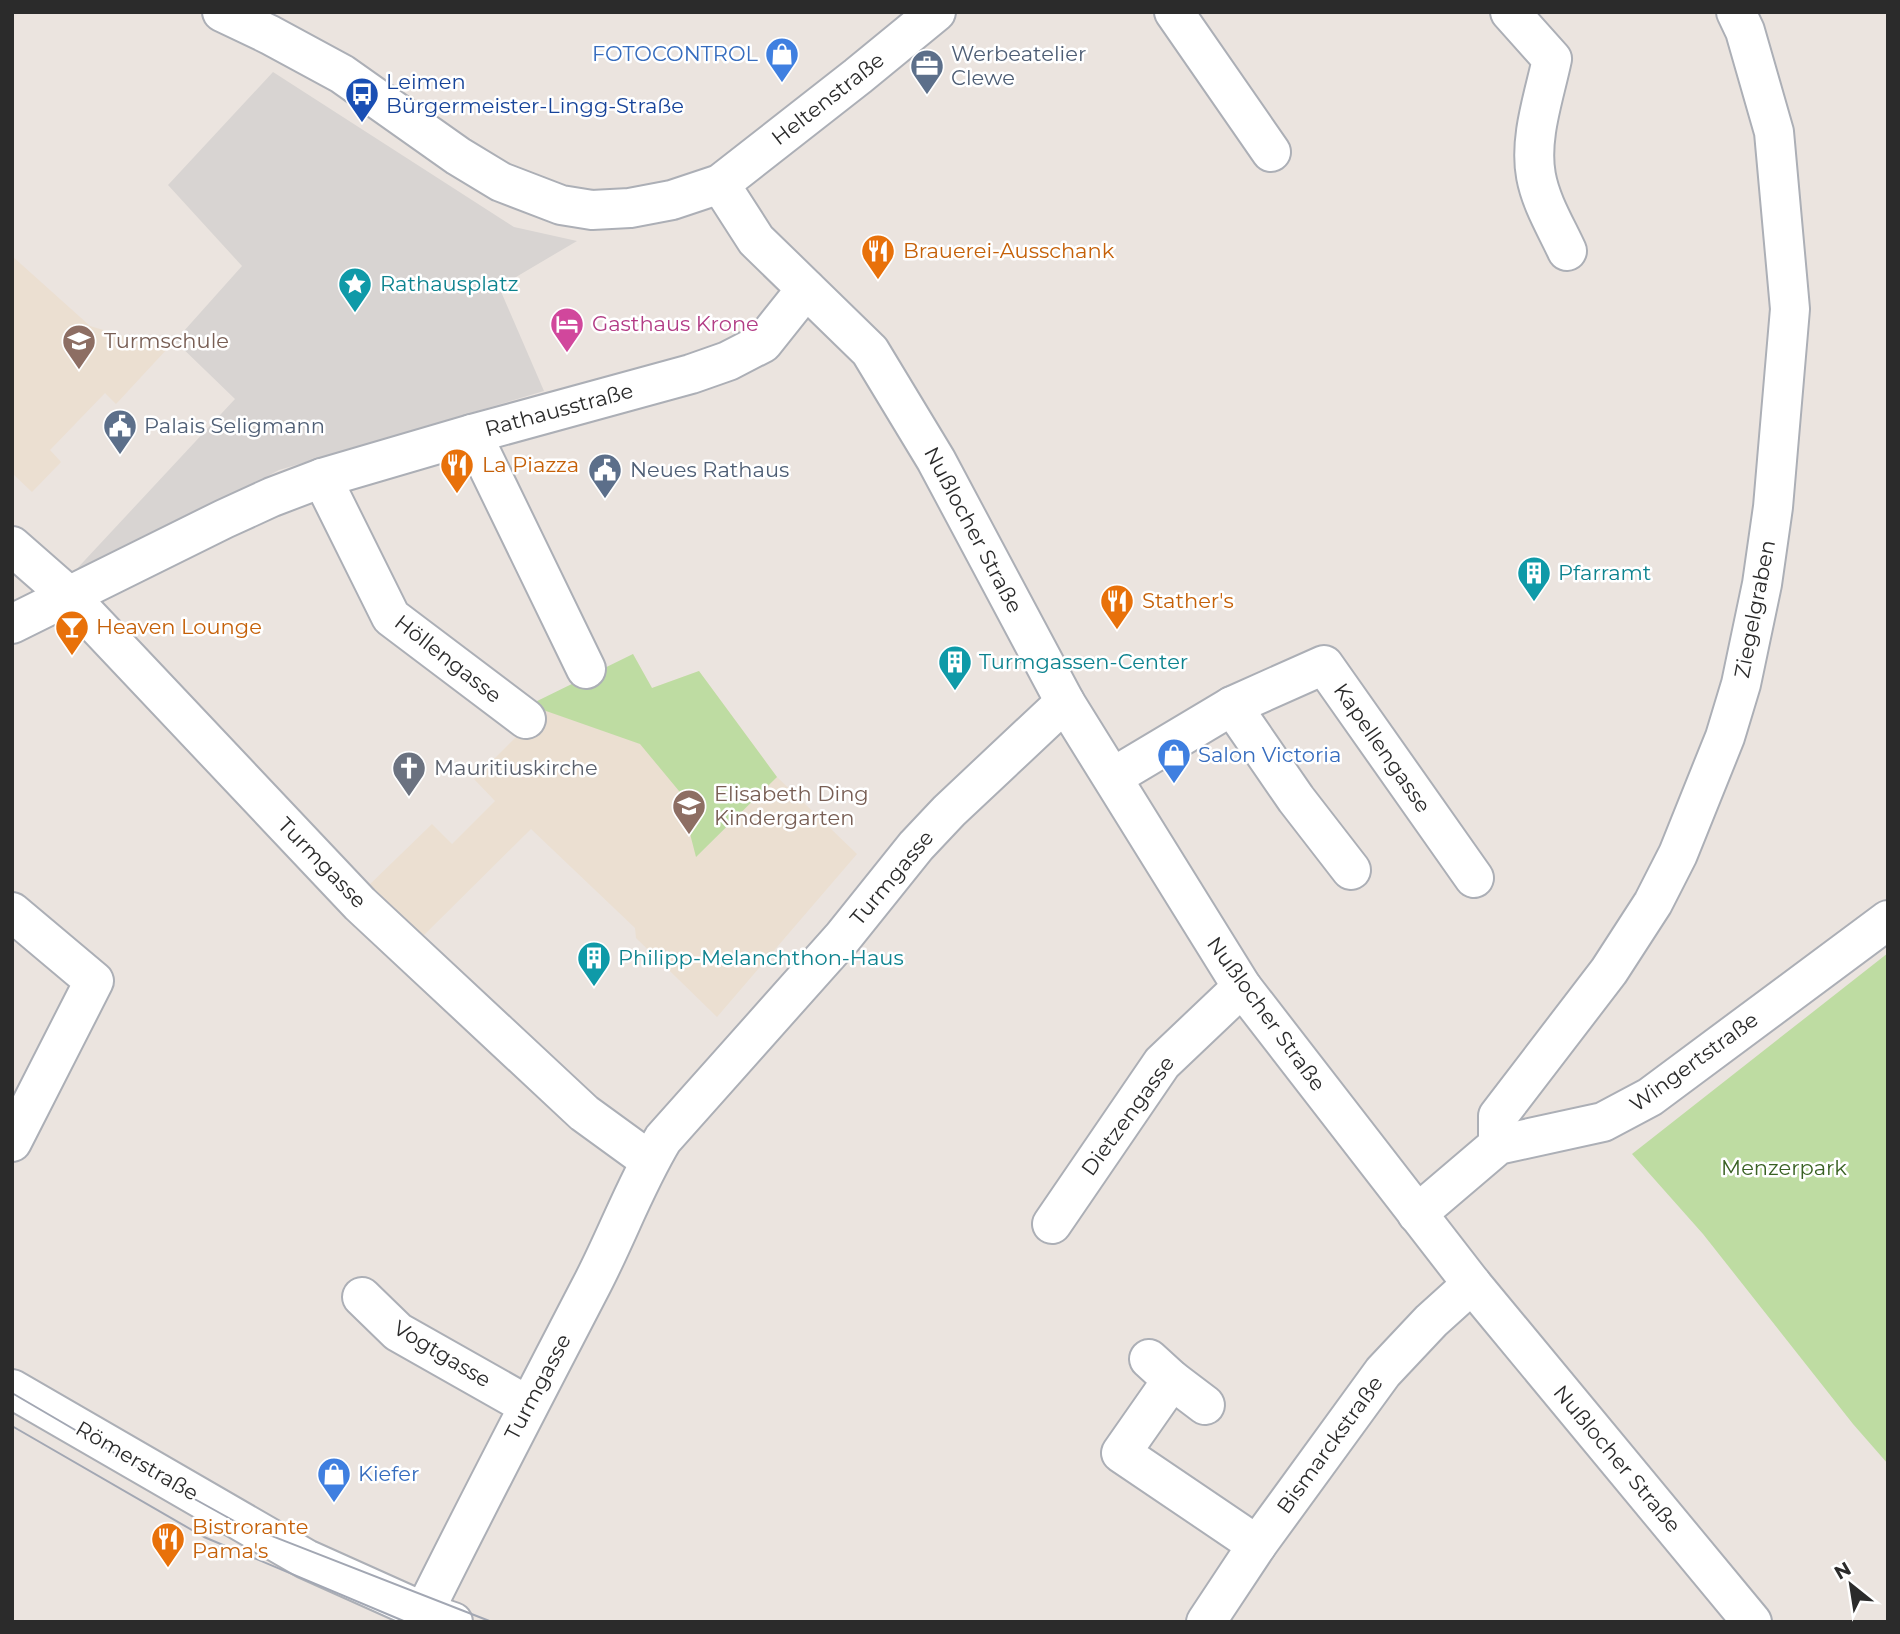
<svg xmlns="http://www.w3.org/2000/svg" width="1900" height="1634" font-family="Montserrat,sans-serif">
  <style>
    .education { fill: #ebdfd1 }
    .green { fill: #bedca2 }
    .plaza { fill: #d8d4d2 }
    .lines { fill: none; stroke-linecap: round; stroke-linejoin: round }
    .minor-casing { stroke: #acafb6; stroke-width: 42 }
    .minor { stroke: #fff; stroke-width: 38 }
    .tram { stroke: #a2a7b3; stroke-width: 2 }
    .labels { text-anchor: middle; stroke-width: 5; stroke-linejoin: round; paint-order: stroke }
    .shop-label { font-size: 21px; fill: #366cbe; stroke: #fff; text-anchor: start }
    .service-label { font-size: 21px; fill: #4e5e75; stroke: #fff; text-anchor: start }
    .transit-label { font-size: 21px; fill: #164399; stroke: #fff; text-anchor: start }
    .street-label { font-size: 21px; fill: #2b2b2b; stroke: #fff }
    .food-label { font-size: 21px; fill: #c56008; stroke: #fff; text-anchor: start }
    .culture-label { font-size: 21px; fill: #0d838f; stroke: #fff; text-anchor: start }
    .hotel-label { font-size: 21px; fill: #b23c85; stroke: #fff; text-anchor: start }
    .education-label { font-size: 21px; fill: #785e54; stroke: #fff; text-anchor: start }
    .worship-label { font-size: 21px; fill: #5b616d; stroke: #fff; text-anchor: start }
    .park-label { font-size: 21px; fill: #396123; stroke: #fff }
  </style>
  <rect width="100%" height="100%" fill="#ebe4df"/>
  <g class="education">
    <polygon points="12,256 90,326 167,349 116,404 105,393 50,450 61,462 32,492 12,473"/>
    <polygon points="633,654 652,688 699,671 777,777 857,854 717,1017 636,938 635,928 531,829 418,941 365,889 432,824 452,844 495,801 474,779 521,732 526,719"/>
  </g>
  <g class="green">
    <polygon points="633,654 652,688 699,671 777,777 696,857 679,791 640,744 529,705"/>
    <polygon points="1888,953 1888,1464 1853,1424 1703,1234 1632,1154"/>
  </g>
  <polygon class="plaza" points="273,72 514,227 577,241 499,287 544,391 279,470 83,575 72,574 235,399 175,341 242,266 168,185"/>
  <g class="lines">
    <g class="minor-casing">
      <g id="minor">
        <polyline points="222,12 270,35 342,74 458,156 501,182 561,205 592,210 630,208 672,200 720,184 858,76 936,12"/>
        <polyline points="1174,12 1271,152"/>
        <path d="M 1510,12 L 1552,59 C 1544,97 1529,138 1536,176 C 1541,203 1556,227 1567,251"/>
        <polyline points="720,184 756,240 870,351 936,460 1065,702 1242,987 1472,1284 1752,1622"/>
        <polyline points="472,434 586,669"/>
        <polyline points="322,478 391,617 526,719"/>
        <polyline points="12,546 69,596 360,904 584,1113 650,1161"/>
        <polyline points="12,624 224,519 272,497 322,478 472,434 691,374 728,361 763,343 806,289"/>
        <polyline points="1232,706 1296,799 1351,870"/>
        <polyline points="1113,777 1232,706 1324,665 1474,878"/>
        <polyline points="12,912 94,981 12,1142"/>
        <polyline points="1498,1145 1498,1116 1609,971 1653,903 1678,854 1725,737 1741,684 1762,584 1773,507 1790,309 1774,132 1745,31 1736,12"/>
        <polyline points="1417,1214 1498,1145 1603,1122 1650,1097 1888,920"/>
        <polyline points="1052,1224 1162,1063 1242,987"/>
        <polyline points="362,1297 398,1332 527,1405"/>
        <polyline points="1149,1359 1172,1380 1121,1453 1257,1545"/>
        <polyline points="1172,1380 1205,1405"/>
        <polyline points="12,1389 306,1559 424,1612 453,1622"/>
        <path d="M 424,1612 C 478,1503 534,1396 590,1288 C 616,1239 634,1187 663,1139 L 843,937 L 916,846 L 949,811 L 1065,702"/>
        <polyline points="1206,1622 1257,1545 1383,1372 1431,1321 1472,1284"/>
      </g>
    </g>
    <use href="#minor" class="minor"/>
    <g class="tram">
      <polyline points="12,1393 164,1482 236,1522 492,1622"/>
      <polyline points="12,1426 204,1537 406,1622"/>
    </g>
  </g>
  <defs>
    <g id="shop-pin" transform="scale(1.75)"><path d="M0 17L-7.5 6A9.5 9.5 0 1 1 7.5 6Z" fill="#3f7fe0" stroke="#fff"/><path d="M-5-2.5h2.3a2.7 3.5 0 0 1 5.4 0H5L5.5 6h-11ZM-1.5-2.5h3a1.5 2.3 0 0 0-3 0Z" fill="#fff"/></g>
    <g id="office-pin" transform="scale(1.75)"><path d="M0 17L-7.5 6A9.5 9.5 0 1 1 7.5 6Z" fill="#5c6f8a" stroke="#fff"/><path d="M-6-3h4V-5.5h4V-3h4V5H-6ZM-1-4.5V-3h2v-1.5ZM-6 0V1H6V0Z" fill="#fff"/></g>
    <g id="bus-pin" transform="scale(1.75)"><path d="M0 17L-7.5 6A9.5 9.5 0 1 1 7.5 6Z" fill="#1a4fb4" stroke="#fff"/><path d="M-5-6H5V4H4V6H2V4H-2V6H-4V4H-5ZM-3.5-4V0h7V-4ZM-3.5 1.2v1.5H-2V1.2ZM2 1.2v1.5H3.5V1.2Z" fill="#fff"/></g>
    <g id="restaurant-pin" transform="scale(1.75)"><path d="M0 17L-7.5 6A9.5 9.5 0 1 1 7.5 6Z" fill="#e8710a" stroke="#fff"/><path d="M-5-6h1v4h1v-4h1v4h1v-4h1v5L-1.5 .5V6h-2V.5L-5-1ZM5-6V6H3V1.5H1.5Q1.5-4 5-6Z" fill="#fff"/></g>
    <g id="sight-pin" transform="scale(1.75)"><path d="M0 17L-7.5 6A9.5 9.5 0 1 1 7.5 6Z" fill="#0f9aa8" stroke="#fff"/><path d="M0-6L1.8-2.2L6-1.7L2.9 1.2L3.7 5.4L0 3.3L-3.7 5.4L-2.9 1.2L-6-1.7L-1.8-2.2Z" fill="#fff"/></g>
    <g id="hotel-pin" transform="scale(1.75)"><path d="M0 17L-7.5 6A9.5 9.5 0 1 1 7.5 6Z" fill="#d1479c" stroke="#fff"/><path d="M-6-4.5h1.5V1H6V5H4.5V3h-9V5H-6ZM-4 0a1.8 1.8 0 1 1 3.6 0ZM.5 0V-2.5h3Q6-2.5 6 0Z" fill="#fff"/></g>
    <g id="school-pin" transform="scale(1.75)"><path d="M0 17L-7.5 6A9.5 9.5 0 1 1 7.5 6Z" fill="#8d6e63" stroke="#fff"/><path d="M0-5L7-2L0 1L-7-2ZM-4 1L0 2.5L4 1V4Q0 6-4 4Z" fill="#fff"/></g>
    <g id="civic-pin" transform="scale(1.75)"><path d="M0 17L-7.5 6A9.5 9.5 0 1 1 7.5 6Z" fill="#5c6f8a" stroke="#fff"/><path d="M-.6-6.5H3V-4.5H.6V-3L4-1V1h2V6H-6V1h2V-1L-.6-3ZM-1.2 2.5V6h2.4V2.5Z" fill="#fff"/></g>
    <g id="building-pin" transform="scale(1.75)"><path d="M0 17L-7.5 6A9.5 9.5 0 1 1 7.5 6Z" fill="#0f9aa8" stroke="#fff"/><path d="M-4-6H4V6H1V3H-1V6H-4ZM-2.5-4.3h1.7v1.8h-1.7ZM.8-4.3h1.7v1.8H.8ZM-2.5-1h1.7V.8h-1.7ZM.8-1h1.7V.8H.8Z" fill="#fff"/></g>
    <g id="bar-pin" transform="scale(1.75)"><path d="M0 17L-7.5 6A9.5 9.5 0 1 1 7.5 6Z" fill="#e8710a" stroke="#fff"/><path d="M-6-5H6L.8 .8V4.5H3.5V6h-7V4.5H-.8V.8Z" fill="#fff"/></g>
    <g id="church-pin" transform="scale(1.75)"><path d="M0 17L-7.5 6A9.5 9.5 0 1 1 7.5 6Z" fill="#6b7280" stroke="#fff"/><path d="M-1.2-6h2.4v3.5h3.3v2.4h-3.3V6h-2.4V-.1h-3.3v-2.4h3.3Z" fill="#fff"/></g>
  </defs>
  <g fill-rule="evenodd">
    <use href="#shop-pin" x="782" y="54"/>
    <use href="#office-pin" x="927" y="66"/>
    <use href="#bus-pin" x="362" y="94"/>
    <use href="#restaurant-pin" x="878" y="251"/>
    <use href="#sight-pin" x="355" y="284"/>
    <use href="#hotel-pin" x="567" y="324"/>
    <use href="#school-pin" x="79" y="341"/>
    <use href="#civic-pin" x="120" y="426"/>
    <use href="#restaurant-pin" x="457" y="465"/>
    <use href="#civic-pin" x="605" y="470"/>
    <use href="#building-pin" x="1534" y="573"/>
    <use href="#restaurant-pin" x="1117" y="601"/>
    <use href="#bar-pin" x="72" y="627"/>
    <use href="#building-pin" x="955" y="662"/>
    <use href="#shop-pin" x="1174" y="755"/>
    <use href="#church-pin" x="409" y="768"/>
    <use href="#school-pin" x="689" y="806"/>
    <use href="#building-pin" x="594" y="958"/>
    <use href="#shop-pin" x="334" y="1474"/>
    <use href="#restaurant-pin" x="168" y="1539"/>
  </g>
  <g class="labels">
    <g class="shop-label">
      <text x="758" y="61" text-anchor="end">FOTOCONTROL</text>
      <text x="1198" y="762">Salon Victoria</text>
      <text x="358" y="1481">Kiefer</text>
    </g>
    <g class="service-label">
      <text x="951" y="61">Werbeatelier<tspan x="951" dy="24">Clewe</tspan></text>
      <text x="144" y="433">Palais Seligmann</text>
      <text x="630" y="477">Neues Rathaus</text>
    </g>
    <g class="transit-label">
      <text x="386" y="89">Leimen<tspan x="386" dy="24">Bürgermeister-Lingg-Straße</tspan></text>
    </g>
    <g class="street-label">
      <text transform="translate(828 99) rotate(-38)" y="7">Heltenstraße</text>
      <text transform="translate(559 410) rotate(-15)" y="7">Rathausstraße</text>
      <text transform="translate(973 530) rotate(62)" y="7">Nußlocher Straße</text>
      <text transform="translate(1755 609) rotate(-79)" y="7">Ziegelgraben</text>
      <text transform="translate(448 659) rotate(38)" y="7">Höllengasse</text>
      <text transform="translate(1382 748) rotate(55)" y="7">Kapellengasse</text>
      <text transform="translate(322 863) rotate(46)" y="7">Turmgasse</text>
      <text transform="translate(892 878) rotate(-50)" y="7">Turmgasse</text>
      <text transform="translate(1266 1014) rotate(54)" y="7">Nußlocher Straße</text>
      <text transform="translate(1694 1062) rotate(-36)" y="7">Wingertstraße</text>
      <text transform="translate(1128 1116) rotate(-54)" y="7">Dietzengasse</text>
      <text transform="translate(442 1354) rotate(31)" y="7">Vogtgasse</text>
      <text transform="translate(538 1387) rotate(-62)" y="7">Turmgasse</text>
      <text transform="translate(1330 1445) rotate(-54)" y="7">Bismarckstraße</text>
      <text transform="translate(1617 1459) rotate(50)" y="7">Nußlocher Straße</text>
      <text transform="translate(137 1461) rotate(30)" y="7">Römerstraße</text>
    </g>
    <g class="food-label">
      <text x="903" y="258">Brauerei-Ausschank</text>
      <text x="482" y="472">La Piazza</text>
      <text x="1142" y="608">Stather's</text>
      <text x="96" y="634">Heaven Lounge</text>
      <text x="192" y="1534">Bistrorante<tspan x="192" dy="24">Pama's</tspan></text>
    </g>
    <g class="culture-label">
      <text x="380" y="291">Rathausplatz</text>
      <text x="1558" y="580">Pfarramt</text>
      <text x="979" y="669">Turmgassen-Center</text>
      <text x="618" y="965">Philipp-Melanchthon-Haus</text>
    </g>
    <g class="hotel-label">
      <text x="592" y="331">Gasthaus Krone</text>
    </g>
    <g class="education-label">
      <text x="104" y="348">Turmschule</text>
      <text x="714" y="801">Elisabeth Ding<tspan x="714" dy="24">Kindergarten</tspan></text>
    </g>
    <g class="worship-label">
      <text x="434" y="775">Mauritiuskirche</text>
    </g>
    <g class="park-label">
      <text x="1784" y="1175">Menzerpark</text>
    </g>
  </g>
  <rect width="1900" height="1634" fill="none" stroke="#2b2b2b" stroke-width="28"/>
  <g transform="translate(1851 1585) rotate(330)" stroke="#ffffff" stroke-width="5" paint-order="stroke">
  <path d="M0-5L12 26L0 18L-12 26Z" fill="#2b2b2b"/>
  <text y="-10" font-size="19" font-weight="bold" text-anchor="middle" fill="#2b2b2b">N</text>
  </g>
</svg>
